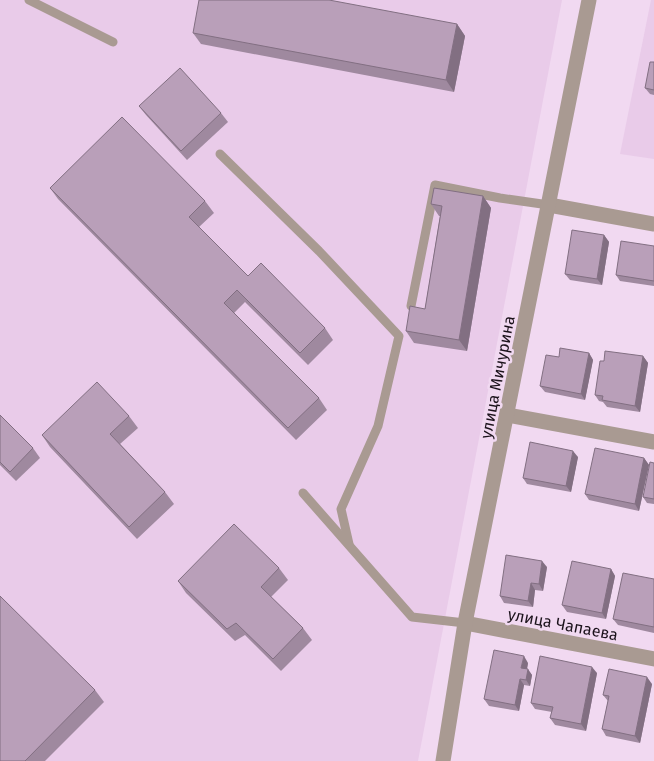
<svg xmlns="http://www.w3.org/2000/svg" width="654" height="761" font-family="'Fira Sans',sans-serif">
  <style>
    .built { fill: #e9cbe9 }
    .lines { fill: none; stroke-linecap: round; stroke-linejoin: round }
    .service { stroke: #a99a92; stroke-width: 9 }
    .minor { stroke: #a99a92; stroke-width: 15 }
    .wall { fill: #9f899f }
    .shaded-wall { fill: #826f82 }
    .building { fill: #b99fb9; stroke: #826f82 }
    .labels { text-anchor: middle; stroke-width: 5; stroke-linejoin: round; paint-order: stroke }
    .street-label { font-size: 16px; fill: #1b121b; stroke: #f1d9f1 }
  </style>
  <rect width="100%" height="100%" fill="#f1d9f1"/>
  <g class="built">
    <polygon points="0,0 562,0 418,761 0,761"/>
    <polygon points="651,0 654,0 654,159 620,154"/>
  </g>
  <g class="lines">
    <g class="service">
      <polyline points="29,0 113,42"/>
      <polyline points="220,154 319,251 399,336 378,426 341,509 349,544"/>
      <polyline points="411,306 435,185 500,198 549,205"/>
      <polyline points="303,493 412,617 465,623"/>
    </g>
    <g class="minor">
      <polyline points="549,205 654,224"/>
      <polyline points="507,415 654,442"/>
      <polyline points="465,623 654,659"/>
      <polyline points="443,761 465,623 589,0"/>
    </g>
  </g>
  <g class="wall">
    <polygon points="457,24 465,36 454,92 201,44 193,33"/>
    <polygon points="654,62 654,95 650,94 645,88"/>
    <polygon points="139,106 221,113 228,122 187,160 146,115"/>
    <polygon points="50,188 205,201 214,213 199,227 248,276 325,328 333,340 308,365 245,302 234,313 319,398 327,410 296,440 58,199"/>
    <polygon points="483,196 491,208 467,351 414,343 406,331 425,309 440,216 439,216 431,204"/>
    <polygon points="604,235 609,242 602,285 570,280 565,274"/>
    <polygon points="654,246 654,286 620,281 616,275"/>
    <polygon points="589,353 593,360 585,400 545,392 540,386 559,357"/>
    <polygon points="643,356 648,363 640,412 607,407 603,402 599,401 595,395 604,361"/>
    <polygon points="0,415 33,448 40,458 16,481 0,465"/>
    <polygon points="129,416 138,428 120,444 165,492 174,504 137,539 50,447 42,435"/>
    <polygon points="578,457 571,492 527,484 523,478"/>
    <polygon points="644,458 649,465 639,511 589,500 585,494"/>
    <polygon points="654,463 654,504 647,503 643,497"/>
    <polygon points="547,567 543,591 535,590 533,607 504,603 500,596"/>
    <polygon points="279,568 288,580 271,597 303,628 312,640 281,671 245,635 235,641 186,593 178,581"/>
    <polygon points="611,569 615,576 606,619 567,612 562,605"/>
    <polygon points="654,579 654,633 618,625 613,619"/>
    <polygon points="528,663 527,669 532,675 530,686 524,685 519,711 489,706 484,699"/>
    <polygon points="597,673 586,731 555,725 550,718 552,712 535,709 531,703"/>
    <polygon points="652,684 640,743 606,736 602,729 608,701 603,695"/>
    <polygon points="95,690 104,702 45,761 0,761"/>
  </g>
  <g class="shaded-wall">
    <polygon points="457,24 465,36 454,92 446,80"/>
    <polygon points="483,196 491,208 467,351 459,340"/>
    <polygon points="604,235 609,242 602,285 597,279"/>
    <polygon points="589,353 593,360 585,400 581,394"/>
    <polygon points="643,356 648,363 640,412 635,406"/>
    <polygon points="573,451 578,457 571,492 566,486"/>
    <polygon points="644,458 649,465 639,511 635,504"/>
    <polygon points="542,561 547,567 543,591 539,584"/>
    <polygon points="611,569 615,576 606,619 602,613"/>
    <polygon points="531,583 535,590 533,607 528,601"/>
    <polygon points="524,656 528,663 526,674 521,668"/>
    <polygon points="592,667 597,673 586,731 581,724"/>
    <polygon points="528,669 532,675 530,686 526,680"/>
    <polygon points="647,677 652,684 640,743 635,736"/>
    <polygon points="520,679 524,685 519,711 515,705"/>
  </g>
  <g class="building">
    <polygon points="199,0 329,0 457,24 446,80 193,33"/>
    <polygon points="650,62 654,62 654,90 645,88"/>
    <polygon points="180,68 221,113 181,151 139,106"/>
    <polygon points="122,117 205,201 189,217 248,276 261,263 325,328 300,353 237,290 224,303 319,398 288,428 50,188"/>
    <polygon points="434,188 483,196 459,340 406,331 410,306 425,309 442,206 431,204"/>
    <polygon points="572,230 604,235 597,279 565,274"/>
    <polygon points="621,241 654,246 654,281 616,275"/>
    <polygon points="560,348 589,353 581,394 540,386 546,355 559,357"/>
    <polygon points="605,351 643,356 635,406 602,400 603,396 595,395 600,361 604,361"/>
    <polygon points="97,382 129,416 110,434 165,492 129,527 42,435"/>
    <polygon points="0,415 33,448 10,472 0,462"/>
    <polygon points="530,442 573,451 566,486 523,478"/>
    <polygon points="595,448 644,458 635,504 585,494"/>
    <polygon points="650,462 654,463 654,499 643,497"/>
    <polygon points="234,524 279,568 261,587 303,628 273,659 236,623 227,629 178,581"/>
    <polygon points="506,555 542,561 539,584 531,583 528,601 500,596"/>
    <polygon points="572,561 611,569 602,613 562,605"/>
    <polygon points="623,573 654,579 654,627 613,619"/>
    <polygon points="0,596 95,690 25,761 0,761"/>
    <polygon points="494,650 524,656 521,668 528,669 526,680 520,679 515,705 484,699"/>
    <polygon points="540,656 592,667 581,724 550,718 553,707 531,703"/>
    <polygon points="609,669 647,677 635,736 602,729 609,696 603,695"/>
  </g>
  <g class="labels">
    <g class="street-label">
      <text transform="translate(497 377) rotate(-79)" y="6">улица Мичурина</text>
      <text transform="translate(563 624) rotate(11)" y="6">улица Чапаева</text>
    </g>
  </g>
</svg>
